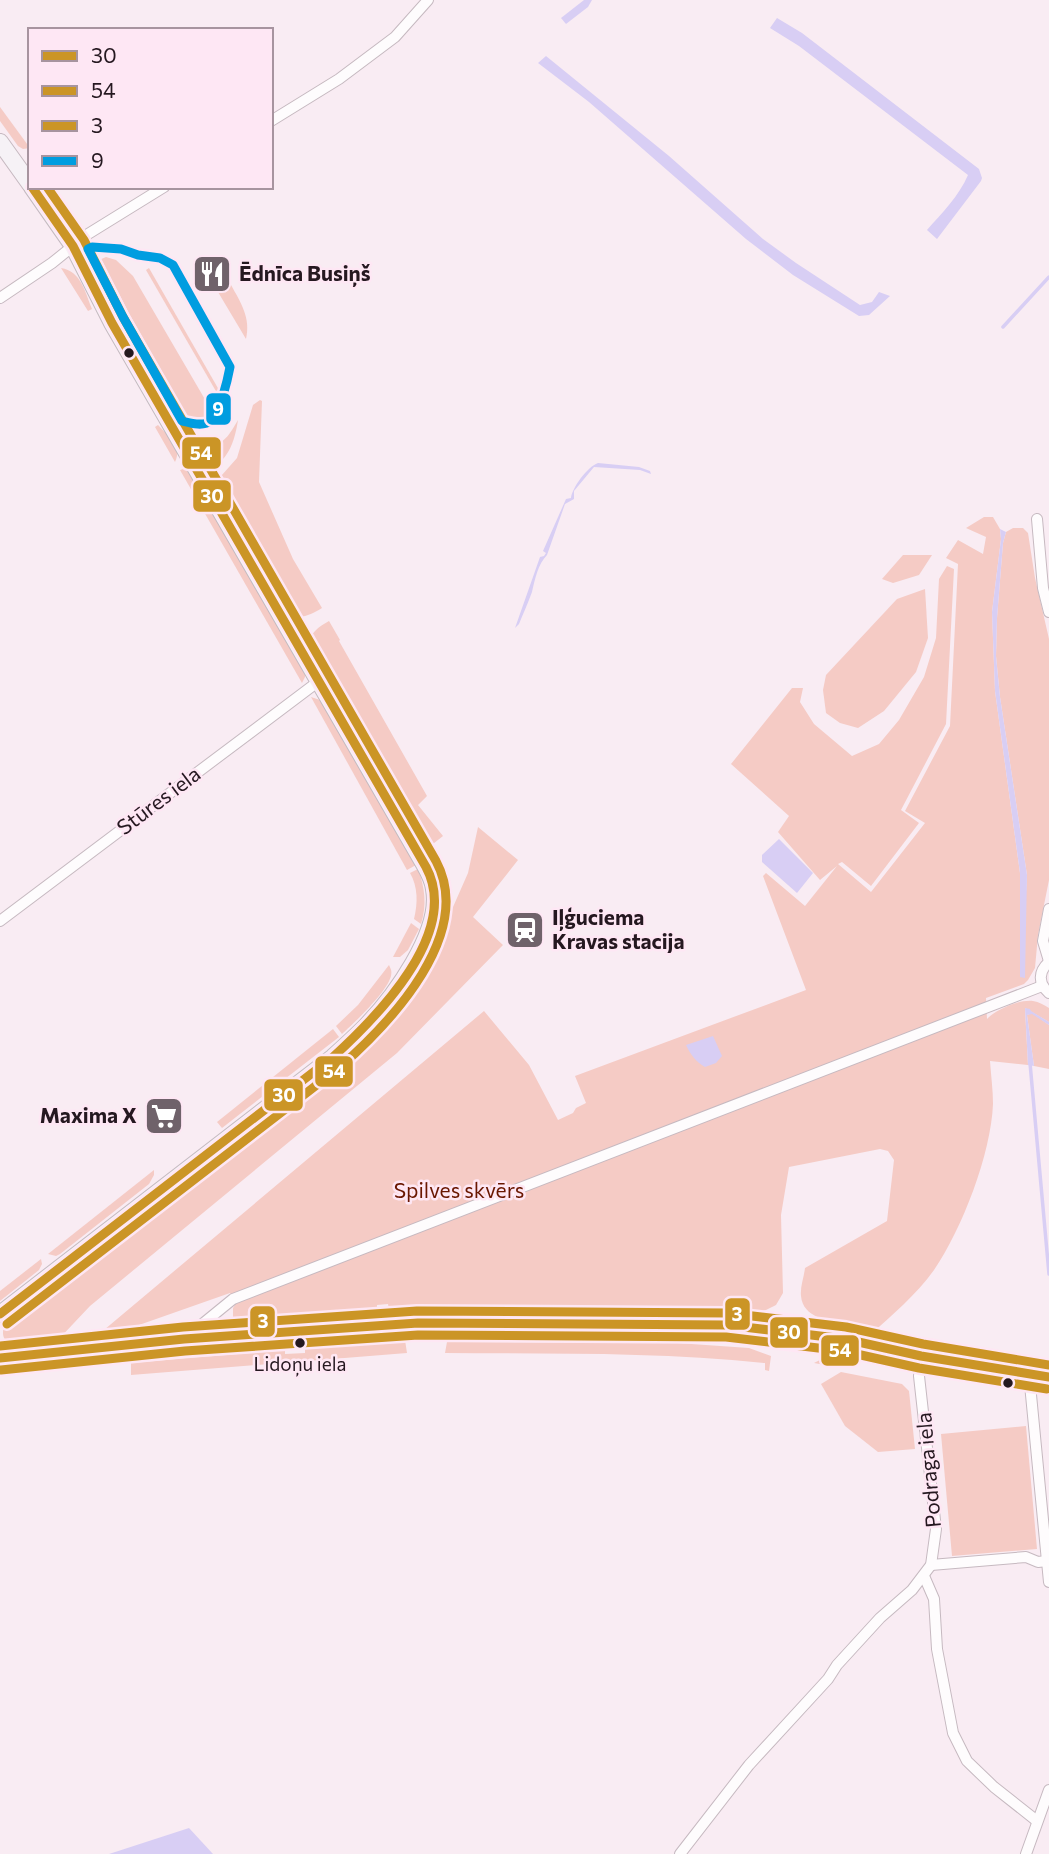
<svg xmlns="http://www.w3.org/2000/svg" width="1049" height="1854" font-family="Commissioner,sans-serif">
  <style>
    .green { fill: #f5cbc5 }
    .water { fill: #d8cef4 }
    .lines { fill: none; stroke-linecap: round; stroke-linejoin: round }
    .stream { stroke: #d8cef4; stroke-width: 3.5 }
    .street-casing { stroke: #c6b9c0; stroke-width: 12 }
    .secondary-casing { stroke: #c6b9c0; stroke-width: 18 }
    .street { stroke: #fefcfd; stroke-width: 10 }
    .secondary { stroke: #f6f2f6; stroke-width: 16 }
    .bus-1-casing { stroke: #fee7f4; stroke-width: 14 }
    .bus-2-casing { stroke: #fee7f4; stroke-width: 14 }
    .bus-3-casing { stroke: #fee7f4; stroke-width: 14 }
    .bus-4-casing { stroke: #fee7f4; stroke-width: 14 }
    .bus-1 { stroke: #cb9526; stroke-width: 9 }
    .bus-2 { stroke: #cb9526; stroke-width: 9 }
    .bus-3 { stroke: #cb9526; stroke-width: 9 }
    .bus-4 { stroke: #009de0; stroke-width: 9 }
    .bus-dot { fill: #251820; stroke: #fee7f4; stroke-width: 2.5 }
    .labels { text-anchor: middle; stroke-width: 5; stroke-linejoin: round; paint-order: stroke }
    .bus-label { font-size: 19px; fill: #251820; stroke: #fee7f4 }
    .poi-label { font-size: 21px; font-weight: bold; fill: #251820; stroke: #fee7f4; text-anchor: start }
    .street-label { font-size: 21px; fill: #251820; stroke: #fee7f4 }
    .park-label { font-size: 21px; fill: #6a1701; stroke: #fee7f4 }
    .line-badge { stroke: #fee7f4; stroke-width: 2.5 }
    .badge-label { font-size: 19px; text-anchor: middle; font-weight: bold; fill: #fff }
  </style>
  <rect width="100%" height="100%" fill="#f9ecf3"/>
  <g class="green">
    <polygon points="0,107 30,148 23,149 18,146 0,121"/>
    <path d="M 106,257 L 116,260 L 133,276 L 203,396 L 212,413 L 212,421 C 197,426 185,426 173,414 C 148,371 108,311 97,263 L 99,260 Z"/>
    <path d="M 61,268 C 81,271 85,292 92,309 L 88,311 Z"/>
    <polygon points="149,268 219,390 217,393 146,270"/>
    <path d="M 231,285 C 241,303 251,318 246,339 L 218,292 Z"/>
    <path d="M 260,400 L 262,401 L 259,482 L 293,559 L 322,608 C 310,615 298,622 286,611 L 214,484 L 237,458 L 253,405 Z"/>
    <path d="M 238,420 C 235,440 228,465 205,469 L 193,448 L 194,446 C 220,449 226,441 238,420 Z"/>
    <path d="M 158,425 C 168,436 183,447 175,462 L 155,427 Z"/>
    <polygon points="183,469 189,471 305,671 305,677 302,683 180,470"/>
    <path d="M 984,517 L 993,517 L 1000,529 L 1001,539 L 992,612 L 995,691 L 1020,873 L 1021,977 L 1027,875 L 1000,697 L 996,656 L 997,618 L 1003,543 L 1006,532 L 1013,528 L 1023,528 L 1028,533 L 1035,578 L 1049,639 L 1049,880 L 1038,935 L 1035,968 L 1028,980 L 1024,984 L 986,998 L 987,1019 C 995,1010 1020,999 1033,1001 C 1039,1002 1044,1005 1049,1008 L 1049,1022 L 1025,1008 L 1028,1065 L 990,1061 C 991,1076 993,1090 993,1104 C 991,1154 962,1229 934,1270 C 916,1295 892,1315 870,1335 C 861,1332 853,1327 844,1325 C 828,1320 803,1318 801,1296 C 800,1287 804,1277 805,1268 L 887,1221 L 894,1160 L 888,1151 L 880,1149 L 789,1167 L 781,1215 L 783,1293 L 776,1305 L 766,1310 L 755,1313 L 712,1311 L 677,1315 L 585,1312 L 471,1314 L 416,1311 L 415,1307 L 389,1309 L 388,1304 L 377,1305 L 377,1314 L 246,1325 L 238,1324 L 233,1319 L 233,1308 L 235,1305 L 230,1293 L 139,1325 L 98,1335 L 484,1011 L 529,1065 L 558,1120 L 573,1113 L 576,1108 L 586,1103 L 575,1076 L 806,990 L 763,876 L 766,873 L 805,906 L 837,866 L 820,880 L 778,832 L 789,816 L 731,764 L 792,688 L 803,688 L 800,702 L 814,724 L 852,756 L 879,744 L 899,720 L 924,677 L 936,638 L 939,579 L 947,566 L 954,569 L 946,724 L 901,810 L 919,823 L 871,886 L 842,862 L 838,864 L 871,892 L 925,823 L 905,811 L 950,726 L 958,564 L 946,558 L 958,540 L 983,554 L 986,537 L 966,528 Z"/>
    <polygon points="903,555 932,555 919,575 893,583 882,579"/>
    <polygon points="925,589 928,638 916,672 884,711 858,728 840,723 826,713 823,690 826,675 897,599"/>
    <path d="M 329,621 L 340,640 L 339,641 L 427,796 L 418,805 L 443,836 L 424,851 L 309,649 C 307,635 318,627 329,621 Z"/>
    <polygon points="311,697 320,700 324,703 416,865 407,870"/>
    <path d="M 478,827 L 518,860 L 473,917 L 503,945 L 397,1053 L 90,1306 L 57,1341 L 14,1346 C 3,1342 0,1333 6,1323 L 152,1210 L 156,1212 L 179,1195 L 182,1187 L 191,1179 L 335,1069 L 373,1035 L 390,1015 L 407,994 L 426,962 L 442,932 L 468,873 Z"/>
    <path d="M 418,869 C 425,888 427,905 421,924 L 414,919 C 418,903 418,887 410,873 Z"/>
    <polygon points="411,923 419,929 408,950 400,957 393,957"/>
    <path d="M 389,965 C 391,970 392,970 391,976 C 387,992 355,1022 342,1034 L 336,1026 L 358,1005 Z"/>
    <polygon points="1032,1013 1049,1025 1049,1069 1034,1066 1027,1015"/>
    <polygon points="333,1029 339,1037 222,1128 217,1122"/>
    <polygon points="154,1170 154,1175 149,1184 60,1254 56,1256 48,1254"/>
    <polygon points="41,1259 42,1264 39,1270 0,1301 0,1291"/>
    <polygon points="405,1340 407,1353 131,1375 131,1363 285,1350 285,1354 305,1353 305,1349"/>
    <path d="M 447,1342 L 677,1343 L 749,1348 L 771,1356 L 769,1371 L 765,1370 L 765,1363 C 659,1352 551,1354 445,1353 Z"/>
    <polygon points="839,1350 845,1350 857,1354 836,1367 814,1363"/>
    <polygon points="841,1372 902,1384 909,1391 915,1449 878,1452 845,1426 821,1384"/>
    <polygon points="1026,1426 1037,1549 952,1556 941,1434"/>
  </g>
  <g class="water">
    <polygon points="584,0 592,0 588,7 566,24 561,18"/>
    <path d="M 777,18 L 802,33 L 979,169 L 982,178 L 981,181 L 937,239 L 927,230 C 942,213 959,196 968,175 L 799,46 L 770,28 Z"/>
    <polygon points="546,56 669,156 763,239 796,263 860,305 872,302 879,292 890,296 869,315 859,316 793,275 746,239 589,102 538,63"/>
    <path d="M 598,463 L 639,467 L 650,471 L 651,474 L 640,470 L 594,467 L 574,491 L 574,499 L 565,504 L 547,555 C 538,564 535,579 532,592 C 528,603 523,614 519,624 L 515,628 L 540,557 L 544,556 L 546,553 L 543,551 L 566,499 L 571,498 C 572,488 587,467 598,463 Z"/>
    <polygon points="1000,529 1006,532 1003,543 997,618 996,656 1000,697 1027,875 1025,978 1020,977 1020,873 995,691 992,612 1001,539"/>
    <polygon points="779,839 813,873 797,893 762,862 762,855"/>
    <polygon points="1025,1008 1030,1009 1031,1011 1049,1022 1049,1025 1032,1014 1027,1015 1034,1066 1028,1065"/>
    <path d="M 713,1036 L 722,1056 L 716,1063 L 705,1067 C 696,1062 690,1054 686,1045 Z"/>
    <polygon points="189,1828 213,1854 109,1854"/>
  </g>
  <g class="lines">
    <g class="stream">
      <polyline points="1003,327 1049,277"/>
      <polyline points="1030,1063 1049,1274"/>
    </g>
    <g class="street-casing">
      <g id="street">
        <polyline points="271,121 339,79 395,37 428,0"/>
        <polyline points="0,298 52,263 88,234 164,187"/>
        <polyline points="1037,519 1043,588 1049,612"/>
        <polyline points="1049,909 1043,941 1049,961"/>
        <polyline points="0,921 319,681"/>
        <path d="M 1049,962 C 1038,972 1038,983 1049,993"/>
        <polyline points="184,1339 233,1299 1042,986"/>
        <polyline points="1029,1374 1049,1582"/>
        <polyline points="931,1565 1026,1557 1038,1562 1047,1561"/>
        <polyline points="924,1576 934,1599 937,1649 953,1733 967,1761 994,1787 1037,1821"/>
        <polyline points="680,1854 749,1765 828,1679 837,1665 880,1618 912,1590 931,1565 936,1529 919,1376 921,1356"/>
        <polyline points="1026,1854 1049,1790"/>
      </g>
    </g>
    <g class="secondary-casing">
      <g id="secondary">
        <polyline points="0,142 30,184"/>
        <path d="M 0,1314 L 333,1057 C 344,1047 355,1037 365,1027 C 394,997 442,932 434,889 C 433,880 428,871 424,864 L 112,323 L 73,246 L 32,187"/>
        <polyline points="0,1358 184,1339 418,1323 727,1325 845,1339 871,1346 921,1356 1049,1377"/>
      </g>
    </g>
    <use href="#street" class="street"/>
    <use href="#secondary" class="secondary"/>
    <g class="bus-1-casing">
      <g id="bus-1">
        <path d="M 0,1314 L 333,1057 C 378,1016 461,932 426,867 L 112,323 L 73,246 L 32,187"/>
        <polyline points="0,1358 184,1339 418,1323 727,1325 845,1339 921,1356 1049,1377"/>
      </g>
    </g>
    <g class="bus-2-casing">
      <g id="bus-2">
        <path d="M 7,1324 L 340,1067 C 391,1022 475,934 436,861 L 123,317 L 84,240 L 47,187"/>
        <polyline points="1,1370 185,1351 418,1335 726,1337 843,1351 919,1368 1047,1389"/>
      </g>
    </g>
    <g class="bus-3-casing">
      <polyline id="bus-3" points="0,1346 183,1327 417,1311 727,1313 846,1327 923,1344 1049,1365"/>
    </g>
    <g class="bus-4-casing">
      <path id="bus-4" d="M 92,247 L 121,249 L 138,255 L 160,258 L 173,265 L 230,367 C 228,378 219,416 211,421 C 203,427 190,423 182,421 L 123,317 L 88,249 Z"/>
    </g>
    <use href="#bus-1" class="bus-1"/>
    <use href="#bus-2" class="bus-2"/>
    <use href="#bus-3" class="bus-3"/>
    <use href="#bus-4" class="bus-4"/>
  </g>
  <defs>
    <g id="restaurant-square" transform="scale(2.0125)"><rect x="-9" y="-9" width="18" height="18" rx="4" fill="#6f626a" stroke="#fee7f4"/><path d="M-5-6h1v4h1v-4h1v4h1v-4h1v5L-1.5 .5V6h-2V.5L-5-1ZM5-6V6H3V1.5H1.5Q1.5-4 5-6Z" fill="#fff"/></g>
    <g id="station-square" transform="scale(2.0125)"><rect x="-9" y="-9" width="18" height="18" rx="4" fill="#6f626a" stroke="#fee7f4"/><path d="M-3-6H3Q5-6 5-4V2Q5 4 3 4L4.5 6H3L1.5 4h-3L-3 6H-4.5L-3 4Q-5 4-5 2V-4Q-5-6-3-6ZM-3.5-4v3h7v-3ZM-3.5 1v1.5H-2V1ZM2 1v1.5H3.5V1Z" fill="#fff"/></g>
    <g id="supermarket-square" transform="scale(2.0125)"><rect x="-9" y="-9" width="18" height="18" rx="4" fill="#6f626a" stroke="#fee7f4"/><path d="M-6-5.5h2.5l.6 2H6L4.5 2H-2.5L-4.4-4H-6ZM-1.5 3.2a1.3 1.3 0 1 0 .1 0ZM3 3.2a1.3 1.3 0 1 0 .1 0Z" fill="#fff"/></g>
  </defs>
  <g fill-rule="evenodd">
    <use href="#restaurant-square" x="212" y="274"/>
    <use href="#station-square" x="525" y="930"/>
    <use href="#supermarket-square" x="164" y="1116"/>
  </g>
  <g class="bus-dot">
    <circle cx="129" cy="353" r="6"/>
    <circle cx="300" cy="1343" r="6"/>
    <circle cx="1008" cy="1383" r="6"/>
  </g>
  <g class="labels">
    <g class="bus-label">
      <text x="300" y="1371">Lidoņu iela</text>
    </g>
    <g class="poi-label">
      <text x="239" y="281">Ēdnīca Busiņš</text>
      <text x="552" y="925">Iļģuciema<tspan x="552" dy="24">Kravas stacija</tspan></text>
      <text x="137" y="1123" text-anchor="end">Maxima X</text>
    </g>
    <g class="street-label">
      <text transform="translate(159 801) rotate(-37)" y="7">Stūres iela</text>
      <text transform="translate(929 1470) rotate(-95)" y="7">Podraga iela</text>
    </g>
    <g class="park-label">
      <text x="459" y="1198">Spilves skvērs</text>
    </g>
  </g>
  <g class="line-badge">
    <rect x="205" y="392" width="27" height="34" rx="7" fill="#009de0"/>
    <rect x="181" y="436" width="41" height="34" rx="7" fill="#cb9526"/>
    <rect x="192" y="479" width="40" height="34" rx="7" fill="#cb9526"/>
    <rect x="314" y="1055" width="40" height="33" rx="7" fill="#cb9526"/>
    <rect x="263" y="1078" width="41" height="34" rx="7" fill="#cb9526"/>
    <rect x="724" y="1297" width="27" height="34" rx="7" fill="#cb9526"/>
    <rect x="249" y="1305" width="27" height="33" rx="7" fill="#cb9526"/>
    <rect x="769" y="1316" width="40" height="33" rx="7" fill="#cb9526"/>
    <rect x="820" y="1334" width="40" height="33" rx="7" fill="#cb9526"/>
  </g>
  <g class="badge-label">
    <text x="218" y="416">9</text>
    <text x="201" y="460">54</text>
    <text x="212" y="503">30</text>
    <text x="334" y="1078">54</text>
    <text x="284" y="1102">30</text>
    <text x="737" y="1321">3</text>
    <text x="263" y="1328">3</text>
    <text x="789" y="1339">30</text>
    <text x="840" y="1357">54</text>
  </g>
  <rect x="28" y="28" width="245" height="161" fill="#fee7f4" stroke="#a7949f" stroke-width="2"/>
  <rect x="42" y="51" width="35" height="10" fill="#cb9526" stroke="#a7949f" stroke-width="2"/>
  <text x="91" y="63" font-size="21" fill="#251820">30</text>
  <rect x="42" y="86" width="35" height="10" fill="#cb9526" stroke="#a7949f" stroke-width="2"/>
  <text x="91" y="98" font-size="21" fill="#251820">54</text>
  <rect x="42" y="121" width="35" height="10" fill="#cb9526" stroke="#a7949f" stroke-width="2"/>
  <text x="91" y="133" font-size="21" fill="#251820">3</text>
  <rect x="42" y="156" width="35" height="10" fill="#009de0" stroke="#a7949f" stroke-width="2"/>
  <text x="91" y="168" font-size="21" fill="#251820">9</text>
</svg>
